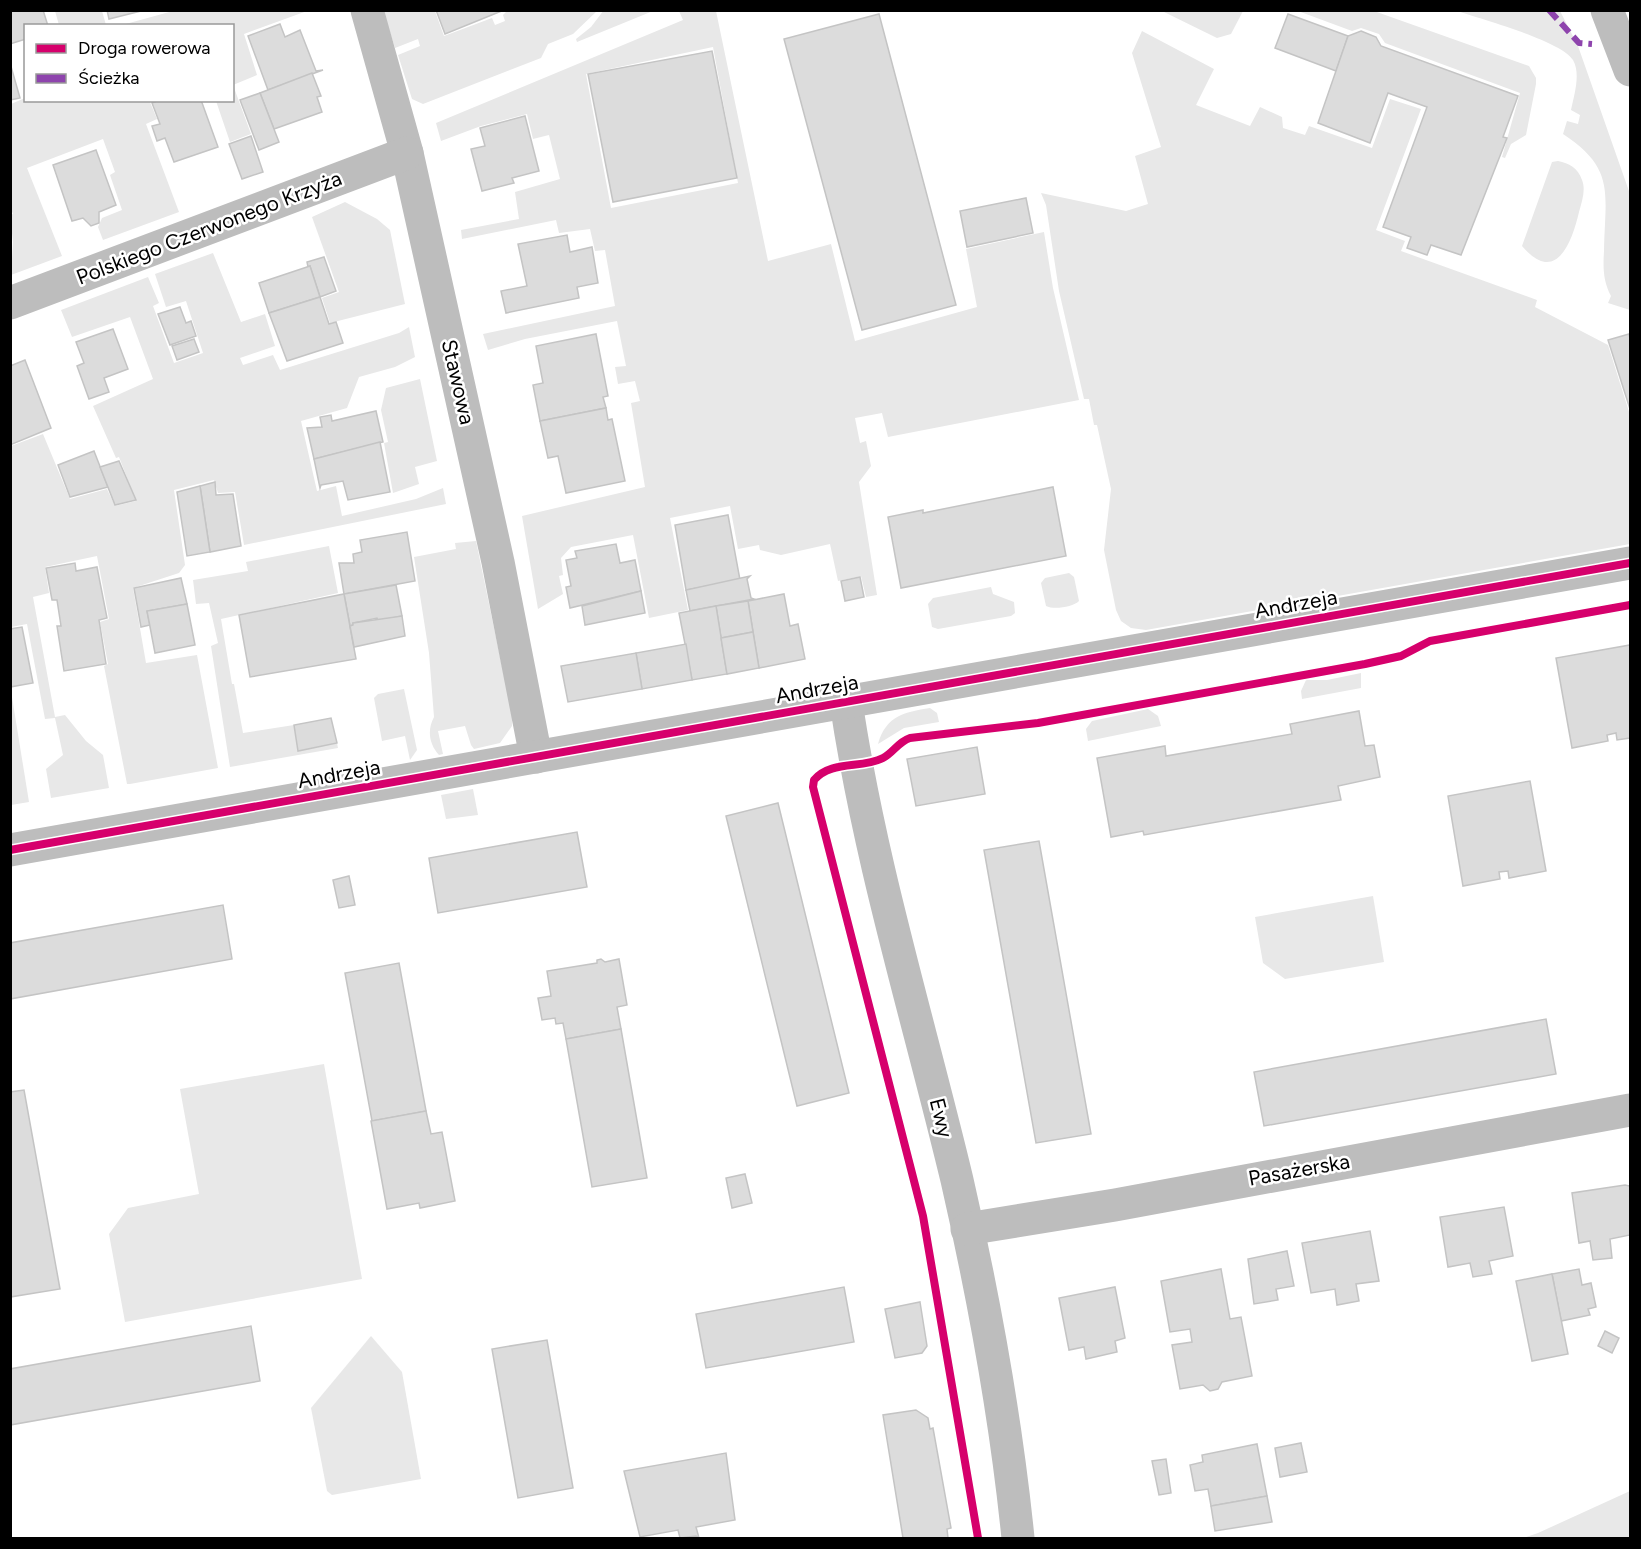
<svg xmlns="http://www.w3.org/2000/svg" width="1641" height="1549" font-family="Figtree,sans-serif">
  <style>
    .green { fill: #e8e8e8; fill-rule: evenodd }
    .building { fill: #dcdcdc; stroke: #c4c4c4; stroke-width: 1.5 }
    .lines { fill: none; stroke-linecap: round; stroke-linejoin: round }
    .minor { stroke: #bdbdbd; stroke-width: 33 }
    .quiet { stroke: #8e44ad; stroke-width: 6; stroke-dasharray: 12 6; stroke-linecap: butt }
    .cycleway-casing { stroke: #fff; stroke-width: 11 }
    .cycleway { stroke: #d6006c; stroke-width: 8 }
    .labels { text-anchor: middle; stroke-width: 5; stroke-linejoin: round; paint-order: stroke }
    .street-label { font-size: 21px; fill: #000; stroke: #fff }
  </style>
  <rect width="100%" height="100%" fill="#fff"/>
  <g class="green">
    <polygon points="604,10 653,10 653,11 577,42 576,39 591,27"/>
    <polygon points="55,11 102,11 106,25 59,25"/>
    <polygon points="173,11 307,11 244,34 257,75 233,85 251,134 230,142 216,101 232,100 232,26 122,25"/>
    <polygon points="383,11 435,11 444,36 492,18 495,25 505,21 503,15 507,11 597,11 573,34 548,44 541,58 423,104 412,99 398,55 420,46 418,39 395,48"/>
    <path d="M 679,11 L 716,11 L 768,261 L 831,244 L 855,341 L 977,307 L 966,249 L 1044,232 L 1053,288 L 1079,400 L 888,437 L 882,413 L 855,418 L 860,443 L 866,441 L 871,466 L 859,482 L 877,595 L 866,597 L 861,576 L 838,581 L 830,544 L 781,555 L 760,550 L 759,545 L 738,549 L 730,506 L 670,518 L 688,610 L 649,618 L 633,535 L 571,547 L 561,558 L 563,575 L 559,576 L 563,594 L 538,609 L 522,516 L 645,487 L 631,403 L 640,401 L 635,381 L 618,384 L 615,367 L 626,366 L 617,321 L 525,339 L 488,350 L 483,334 L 615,306 L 605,250 L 595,251 L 590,229 L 559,233 L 556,220 L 462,239 L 461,230 L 519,219 L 515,192 L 560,179 L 549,135 L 533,139 L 527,114 L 481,126 L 441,141 L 436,123 L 683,20 ZM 713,47 L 738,183 L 611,208 L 586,74 Z"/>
    <polygon points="1162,11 1243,11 1231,34 1217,38"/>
    <polygon points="1298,11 1374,11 1529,66 1536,78 1536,84 1526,135 1511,144 1505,158 1502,157 1520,93 1385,43 1379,34 1361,28 1352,31"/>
    <path d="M 1457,11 L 1560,11 L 1578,46 L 1630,194 L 1630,310 L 1608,303 L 1611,296 C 1603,281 1603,267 1604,251 C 1605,193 1616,169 1563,134 L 1567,121 L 1578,124 L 1580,115 L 1571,110 C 1574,95 1581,74 1573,60 C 1562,41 1481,19 1457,11 Z"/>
    <polygon points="1142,31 1214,69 1196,105 1250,126 1260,107 1282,117 1283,128 1305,135 1309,126 1372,148 1390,99 1421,109 1376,230 1405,241 1401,251 1537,300 1535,307 1608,345 1630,415 1630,544 1146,630 1131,628 1121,621 1116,610 1104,550 1111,489 1097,425 1094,425 1089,399 1084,399 1059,291 1046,205 1041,193 1126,211 1148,204 1135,156 1161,147 1132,53"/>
    <polygon points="25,98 153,101 150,102 157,119 146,124 179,212 103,240 98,227 102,218 122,210 110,175 115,172 103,139 27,168 62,256 11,275 13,242 10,215 13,214 10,207 11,104"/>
    <path d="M 1558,161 C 1569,163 1578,168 1582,180 C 1586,190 1582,201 1579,212 C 1572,242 1556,286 1522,246 L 1552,162 Z"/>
    <polygon points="345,202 377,219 390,230 405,304 330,323 322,298 339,292 312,217"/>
    <polygon points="213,253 241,322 265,314 275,346 240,358 243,365 273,355 280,370 399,333 409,327 415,357 395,367 359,377 347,408 301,421 317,491 336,486 342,516 416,499 443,488 446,504 244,545 235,492 218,493 214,480 174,490 185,565 179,573 133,588 146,663 197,655 218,768 130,784 127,784 104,666 108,664 100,622 109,619 97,556 45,567 49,593 33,597 55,717 65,715 86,741 103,755 109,788 51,798 46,769 63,755 55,718 45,719 27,624 11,627 11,446 43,434 70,499 107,489 115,506 136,501 119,457 116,458 93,406 153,379 130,317 72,337 61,310 148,277 159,303 153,306 174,363 203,353 186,301 166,307 155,274"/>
    <polygon points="420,379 437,461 415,467 419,484 393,493 384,443 388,442 381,410 386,388"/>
    <path d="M 476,541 L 512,715 L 512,726 L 500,743 L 474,749 L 471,745 L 465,726 L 438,731 L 443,754 L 439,755 C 429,744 427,730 434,717 L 429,653 L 414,557 L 456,549 L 455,543 Z"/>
    <polygon points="329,546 338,593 221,619 232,684 234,684 243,733 294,725 299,751 337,743 338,748 230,767 211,646 218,643 209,603 196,604 193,580 248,571 246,562"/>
    <path d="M 1069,573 L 1074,577 L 1079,601 C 1073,607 1054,610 1046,606 L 1041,583 L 1045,578 Z"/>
    <polygon points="991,587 993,594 1014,602 1015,613 1011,616 938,629 932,627 928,604 933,598"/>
    <polygon points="1361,673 1361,688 1302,699 1301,691 1306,680 1327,680"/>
    <polygon points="404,689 417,750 410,760 405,736 382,741 374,698 378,694"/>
    <polygon points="11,691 29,802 11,805 10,691"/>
    <path d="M 930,708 L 937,713 L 939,722 L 904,728 L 878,744 C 886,716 904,712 930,708 Z"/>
    <polygon points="1148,709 1158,716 1161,726 1088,741 1086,729 1092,721"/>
    <polygon points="473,789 478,815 446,819 441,795"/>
    <polygon points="1373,896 1384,962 1285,979 1263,963 1255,917"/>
    <polygon points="324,1064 362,1279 125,1322 109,1234 128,1208 199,1194 180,1089"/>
    <polygon points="371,1336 402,1372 421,1479 332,1495 327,1491 311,1408"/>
    <polygon points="1630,1491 1630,1538 1523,1538 1538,1533"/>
  </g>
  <g class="building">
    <polygon points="10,10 43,10 48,26 26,26 26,39 10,44"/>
    <polygon points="107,10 145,10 109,19"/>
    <polygon points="436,10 504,10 445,34"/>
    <polygon points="879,14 956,305 862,330 784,39"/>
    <polygon points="1288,14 1348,36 1336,71 1275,48"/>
    <polygon points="280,24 285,37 300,30 316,71 323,70 268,90 248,36"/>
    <polygon points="1361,31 1376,37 1381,46 1518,96 1503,137 1507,138 1461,255 1431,245 1427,255 1407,248 1411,237 1383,227 1427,107 1388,93 1370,143 1318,123 1348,36"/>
    <polygon points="712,51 737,178 613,202 588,74"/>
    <polygon points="10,63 20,98 10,100"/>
    <polygon points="312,73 321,96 317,97 322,112 274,129 260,93"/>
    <polygon points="260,93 279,142 259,150 240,100"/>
    <polygon points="159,100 201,100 218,147 174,162 165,138 157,141 152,126 160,124 152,103"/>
    <polygon points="525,116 539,171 512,178 514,183 482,191 471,149 485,146 480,128"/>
    <polygon points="251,136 263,172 242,179 229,144"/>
    <polygon points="96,150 116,205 99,212 99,223 91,226 83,218 72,221 53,165"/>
    <polygon points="1026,198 1033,233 967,247 960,211"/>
    <polygon points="567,235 570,252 592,247 598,283 577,287 579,298 506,313 501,291 527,286 518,244"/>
    <polygon points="324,257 336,291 320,297 310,266 308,267 307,262"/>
    <polygon points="310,266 320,297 269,313 259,283"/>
    <polygon points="320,297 329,324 336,322 343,343 287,361 269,313"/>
    <polygon points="180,307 186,323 191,321 196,336 170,345 158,314"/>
    <polygon points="113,329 128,369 104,378 109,392 89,399 77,366 84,363 76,342"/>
    <polygon points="596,334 608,396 603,397 606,408 540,421 533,385 543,383 536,346"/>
    <polygon points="1629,334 1630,338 1630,409 1608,340"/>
    <polygon points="194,339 199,352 177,360 172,346"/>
    <polygon points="25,360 51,428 10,445 10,366"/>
    <polygon points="606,408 608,420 612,419 625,481 566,493 558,456 548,458 540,421"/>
    <polygon points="376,411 383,442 314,459 307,428 322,427 320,417 331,415 332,421"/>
    <polygon points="380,442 390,492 348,500 343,481 321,485 320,488 314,459"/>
    <polygon points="94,451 108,487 70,497 58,465"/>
    <polygon points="119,461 136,500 115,505 100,467"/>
    <polygon points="215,482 216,495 233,494 241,546 210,552 200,486"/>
    <polygon points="200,486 210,552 187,556 177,492"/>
    <polygon points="1053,487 1066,556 901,588 888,517 923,510 923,513"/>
    <polygon points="728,515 740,580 686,590 675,525"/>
    <polygon points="407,532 415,581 344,594 339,563 354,563 353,554 362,552 360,540"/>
    <polygon points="616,544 620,563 635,560 641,591 570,608 566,587 571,586 566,560 577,558 575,551"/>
    <polygon points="75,563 76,571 97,567 107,618 99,620 106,664 64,671 57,626 61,626 57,600 52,600 46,568"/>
    <polygon points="750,576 747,579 751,598 754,599 690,611 686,590"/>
    <polygon points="860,577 864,597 845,601 841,581"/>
    <polygon points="181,578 187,604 147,611 150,625 141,627 134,588"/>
    <polygon points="396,585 402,616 378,621 377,618 353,623 353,625 350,626 344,594"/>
    <polygon points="641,591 645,613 585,625 582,606"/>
    <polygon points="344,594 356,659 250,677 239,615"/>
    <polygon points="784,594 790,626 798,624 805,659 759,668 748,601"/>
    <polygon points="748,601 753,632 721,638 716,606"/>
    <polygon points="187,604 195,645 155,653 147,611"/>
    <polygon points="716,606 727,674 692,680 679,613"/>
    <polygon points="402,616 405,636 354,647 350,626 353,625 353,623"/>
    <polygon points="22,627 33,683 10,687 10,629"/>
    <polygon points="753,632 759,668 727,674 721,638"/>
    <polygon points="686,644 692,680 642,689 636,653"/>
    <polygon points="1630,645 1630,738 1617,740 1616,733 1607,735 1608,741 1572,748 1556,658"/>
    <polygon points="636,653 642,689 568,702 561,666"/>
    <polygon points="1359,711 1365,746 1374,745 1380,777 1338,786 1341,800 1144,835 1143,831 1111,837 1097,758 1165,746 1166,756 1292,734 1290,724"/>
    <polygon points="331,718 337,743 298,751 294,725"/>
    <polygon points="977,747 985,794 916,806 907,759"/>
    <polygon points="1530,781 1546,871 1509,878 1508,871 1499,872 1500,879 1463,886 1448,796"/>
    <polygon points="778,803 849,1093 797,1106 726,816"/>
    <polygon points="577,832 587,887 438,913 429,858"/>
    <polygon points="1039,841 1091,1134 1036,1143 984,850"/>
    <polygon points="349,876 355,905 339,908 333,880"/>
    <polygon points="223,905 232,959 10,999 10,943"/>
    <polygon points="601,959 605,962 619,959 627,1005 617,1007 621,1029 566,1039 563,1023 556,1024 555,1018 542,1020 538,998 551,996 547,971 597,963 597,960"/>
    <polygon points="399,963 426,1111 372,1121 345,973"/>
    <polygon points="1546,1019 1556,1074 1264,1126 1254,1072"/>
    <polygon points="621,1029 647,1178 592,1187 566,1039"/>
    <polygon points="24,1090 60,1289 10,1297 10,1092"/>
    <polygon points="426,1111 431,1134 442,1132 455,1201 420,1208 419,1203 387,1209 371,1121"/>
    <polygon points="745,1174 752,1203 732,1208 726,1178"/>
    <polygon points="1625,1185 1630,1186 1630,1235 1610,1239 1612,1258 1593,1260 1590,1241 1579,1243 1572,1193"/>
    <polygon points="1504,1207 1513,1256 1489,1261 1492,1274 1473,1277 1470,1263 1448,1267 1440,1217"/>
    <polygon points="1370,1231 1379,1281 1356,1284 1359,1301 1337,1305 1335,1289 1311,1293 1302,1243"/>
    <polygon points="1287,1251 1294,1286 1276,1289 1278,1300 1254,1304 1248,1259"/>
    <polygon points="1221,1269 1230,1319 1241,1317 1252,1376 1222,1382 1218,1389 1210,1391 1203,1385 1180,1389 1172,1345 1192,1342 1190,1329 1170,1332 1161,1281"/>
    <polygon points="1579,1269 1582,1285 1591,1283 1596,1307 1588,1309 1590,1315 1561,1321 1552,1274"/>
    <polygon points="1552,1274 1568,1354 1532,1361 1516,1281"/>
    <polygon points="844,1287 854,1342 706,1368 696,1314"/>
    <polygon points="1115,1287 1125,1338 1115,1341 1117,1352 1086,1359 1084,1347 1069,1350 1059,1298"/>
    <polygon points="920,1302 927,1346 922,1353 895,1358 885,1309"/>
    <polygon points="251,1326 260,1381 10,1425 10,1369"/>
    <polygon points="1605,1331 1619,1338 1612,1353 1598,1346"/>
    <polygon points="547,1340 573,1488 518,1498 492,1349"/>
    <polygon points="916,1410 928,1418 930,1429 933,1428 951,1528 947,1529 948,1538 903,1538 883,1415"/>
    <polygon points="1301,1443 1307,1472 1280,1477 1275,1448"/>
    <polygon points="1257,1444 1267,1496 1211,1506 1208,1489 1195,1491 1190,1465 1203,1462 1202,1455"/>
    <polygon points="726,1453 735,1520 696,1527 699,1538 696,1536 680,1538 678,1530 640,1537 624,1471"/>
    <polygon points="1166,1459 1171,1493 1159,1495 1152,1461"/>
    <polygon points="1267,1496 1272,1522 1215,1531 1211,1506"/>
  </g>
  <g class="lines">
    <g class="minor">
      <polyline points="367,10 407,153 498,562 536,757"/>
      <polyline points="1607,10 1630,70"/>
      <polyline points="10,303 407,153"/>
      <path d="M 846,702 C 870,864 919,1021 957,1180 C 984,1298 1006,1419 1018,1538"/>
      <polyline points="10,850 1630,563"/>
      <polyline points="967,1229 1115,1205 1630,1110"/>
    </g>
    <polyline class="quiet" points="1549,10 1579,43 1592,44"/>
    <g class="cycleway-casing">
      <g id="cycleway">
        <polyline points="10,850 1630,563"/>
        <path d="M 978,1538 L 923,1216 L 813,787 L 814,780 C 831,760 861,769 883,758 C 893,753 898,742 910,738 L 1038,723 L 1365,664 L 1401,656 L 1430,641 L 1630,605"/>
      </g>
    </g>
    <use href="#cycleway" class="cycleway"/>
  </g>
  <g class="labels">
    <g class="street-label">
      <text transform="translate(209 228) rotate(-21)" y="7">Polskiego Czerwonego Krzyża</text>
      <text transform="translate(458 382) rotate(77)" y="7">Stawowa</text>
      <text transform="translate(1296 604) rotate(-10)" y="7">Andrzeja</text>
      <text transform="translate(817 689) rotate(-10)" y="7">Andrzeja</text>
      <text transform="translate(339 774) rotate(-10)" y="7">Andrzeja</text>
      <text transform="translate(941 1118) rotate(76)" y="7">Ewy</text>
      <text transform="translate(1299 1170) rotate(-10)" y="7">Pasażerska</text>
    </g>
  </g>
  <rect width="1641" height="1549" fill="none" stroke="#000000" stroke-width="24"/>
  <rect x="24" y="24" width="210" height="78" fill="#ffffff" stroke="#999999" stroke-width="1.5"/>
  <rect x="36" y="44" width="30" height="9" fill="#d6006c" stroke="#999999" stroke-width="1.5"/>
  <text x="78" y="54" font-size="18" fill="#000000">Droga rowerowa</text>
  <rect x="36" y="74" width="30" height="9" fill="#8e44ad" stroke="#999999" stroke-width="1.5"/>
  <text x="78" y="84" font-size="18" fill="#000000">Ścieżka</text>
</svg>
